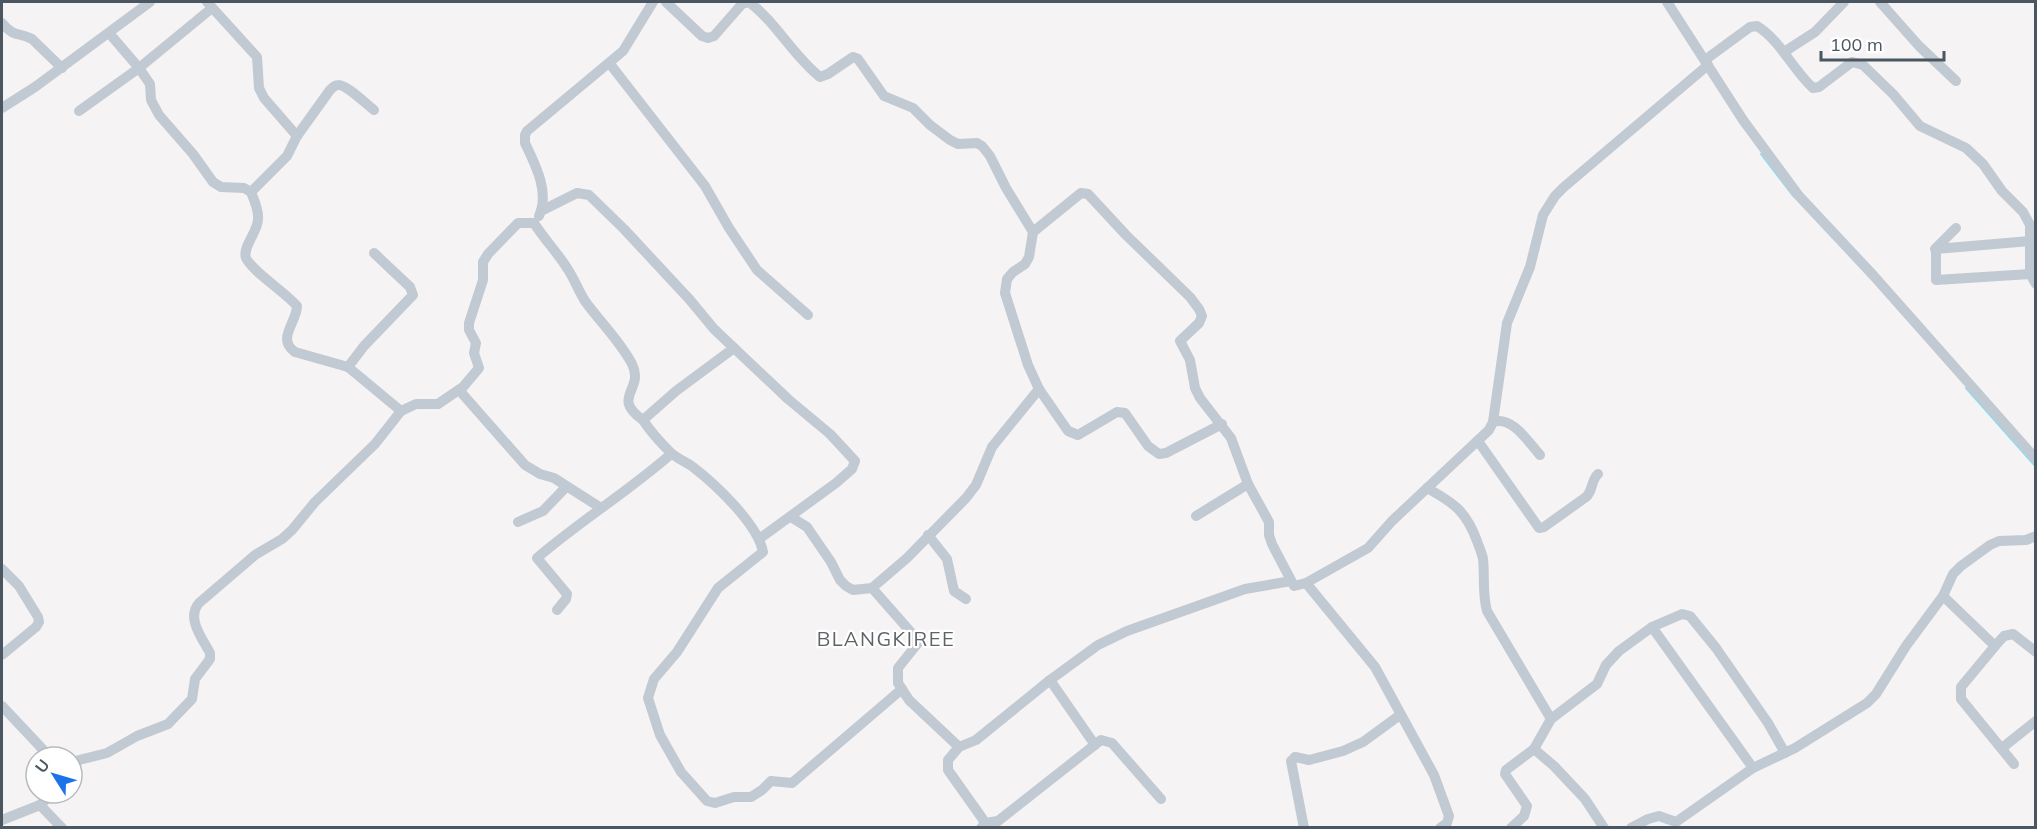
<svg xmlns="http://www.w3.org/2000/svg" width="2037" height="829" font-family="Mulish,sans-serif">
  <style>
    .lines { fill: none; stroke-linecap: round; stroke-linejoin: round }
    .stream { stroke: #90daee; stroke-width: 2 }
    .street { stroke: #c1cad2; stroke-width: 10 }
    .labels { text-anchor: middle; stroke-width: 4.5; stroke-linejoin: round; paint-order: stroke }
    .quarter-label { font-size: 20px; letter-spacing: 1.5px; fill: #5f6368; stroke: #fff }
  </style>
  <rect width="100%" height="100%" fill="#f5f3f3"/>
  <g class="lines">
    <g class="stream">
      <polyline points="1761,154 1794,197"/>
      <polyline points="1966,388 2036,467"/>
    </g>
    <g class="street">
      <polyline points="207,2 257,57 259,88 264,98 297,136 287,156 251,192"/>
      <path d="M 666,2 L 702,36 L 708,38 L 714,36 L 742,4 L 749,2 C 777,23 793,56 820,77 L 828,74 L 853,57 L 858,59 L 884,96 L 913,108 L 930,125 L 950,140 L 958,144 L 977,143 L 982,146 L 990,156 L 1006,188 L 1033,232 L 1081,193 L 1088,194 L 1126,235 L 1190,297 L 1199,309 L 1202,316 L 1199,323 L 1180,341 L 1190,360 L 1195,388 L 1200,398 L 1231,438 L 1248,484 L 1269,522 L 1269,535 L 1272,544 L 1294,586 L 1306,583 L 1368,548 L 1392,521 L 1489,430 L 1493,422 L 1507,323 L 1530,267 L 1543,215 L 1555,196 L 1564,187 L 1708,65"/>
      <polyline points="1667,2 1743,120 1799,196 1873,275 2036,459"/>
      <polyline points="1880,2 1919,46 1956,81"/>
      <path d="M 2,23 C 16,39 17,31 32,39 L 62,68"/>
      <path d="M 109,33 L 139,68 L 150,84 L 151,100 L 159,115 L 193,154 L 213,182 L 221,187 L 244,188 L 251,192 C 254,200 259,210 258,219 C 258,232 242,247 246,258 C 252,271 285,292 297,306 C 297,322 276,339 295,352 L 348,367 L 401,411"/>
      <polyline points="1784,52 1815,32 1844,2"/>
      <path d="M 1705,60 L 1750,27 L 1757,26 C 1781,41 1792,69 1813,88 L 1819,87 L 1852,62 L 1863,65 L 1893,94 L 1920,126 L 1966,148 L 1983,164 L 2002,191 L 2023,212 L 2030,225 L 2030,274 L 2036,284"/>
      <polyline points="610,64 705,186 729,228 757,270 808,315"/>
      <polyline points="2,108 35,87 150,2"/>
      <polyline points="79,111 139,68 212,8"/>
      <path d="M 297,136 L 330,90 C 332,88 335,85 338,85 C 346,84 367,105 374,110"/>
      <polyline points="541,211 577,193 589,195 624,229 690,300 714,329 788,399 830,434 855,461 852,469 836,483 759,539"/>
      <path d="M 539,216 C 550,192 535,164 525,143 L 525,135 L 527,131 L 623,51 L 653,2"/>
      <polyline points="1033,232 1029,257 1025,264 1013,272 1007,279 1005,293 1028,365 1039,389 1068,431 1078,435 1117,412 1125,413 1148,446 1159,454 1166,453 1222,424"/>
      <polyline points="1935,249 1956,228"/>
      <polyline points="2030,274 1936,280 1936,249 2030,241"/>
      <path d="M 734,348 L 676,391 L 643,420 C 650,431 661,443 670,452 C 676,458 686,462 693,467 C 715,484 758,524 763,552 L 718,588 L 677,652 L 654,679 L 648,698 L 660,735 L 681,772 L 707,801 L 715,803 L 734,797 L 751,797 L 762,790 L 771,781 L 792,783 L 902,689"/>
      <polyline points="348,367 364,346 413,295 410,287 374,253"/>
      <polyline points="459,390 525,465 540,474 554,478 601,508"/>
      <path d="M 1493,422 C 1512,415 1529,443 1540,455"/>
      <path d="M 1478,441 L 1539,528 L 1544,527 L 1586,497 C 1593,491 1591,480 1598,474"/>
      <path d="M 1427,488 C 1454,503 1466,511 1477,541 C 1479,547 1482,553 1483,559 C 1485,576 1482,593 1487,611 L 1551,719"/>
      <polyline points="1196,516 1248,484"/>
      <polyline points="791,517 807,527 831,562 840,580 846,586 853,590 872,588 907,558 966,498 976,485 992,447 1039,389"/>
      <polyline points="518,522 543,511 566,487"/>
      <polyline points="928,535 947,559 954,591 966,599"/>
      <polyline points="2,569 19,586 38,617 39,622 36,627 2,655"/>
      <polyline points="1306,583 1375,667 1434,775 1449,816 1447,823 1440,828"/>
      <polyline points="872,588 916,638 918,643 898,668 898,683 909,700 959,747"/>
      <polyline points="1943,596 1995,646 1961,687 1961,699 2014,764"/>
      <path d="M 557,610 L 566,599 L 567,594 L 537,558 C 580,521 629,491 671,454"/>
      <polyline points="1652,627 1682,614 1690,616 1716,648 1768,723 1785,753"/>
      <polyline points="1995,646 2004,636 2013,634 2036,652"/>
      <polyline points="1050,680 1095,745"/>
      <polyline points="2,706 50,757"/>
      <polyline points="2002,748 2036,721"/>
      <polyline points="1534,749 1554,766 1585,799 1604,828"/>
      <path d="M 72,768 L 79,760 L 107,753 L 137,736 L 168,724 L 192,699 L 195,679 L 210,659 L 210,653 C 202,638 186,618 199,603 L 255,555 L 282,539 L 292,530 L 315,502 L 375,444 L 401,411 L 416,404 L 438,404 L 463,387 L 479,368 L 474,353 L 476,343 L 469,330 L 469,323 L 483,280 L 483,262 L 488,254 L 518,223 L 534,223 C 544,239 557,252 567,268 C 574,278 578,290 585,301 C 600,322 620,341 632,364 C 645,390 610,397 643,420"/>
      <polyline points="40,805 62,828"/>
      <polyline points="2,820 40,805 53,793"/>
      <polyline points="985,823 998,821 1101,740 1112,743 1161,799"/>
      <polyline points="981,828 985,823 982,818 948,770 948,760 959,747 976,740 1050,680 1098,645 1127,631 1245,589 1291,581"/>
      <polyline points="1304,828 1291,761 1295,757 1309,760 1343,751 1363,742 1400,715"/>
      <polyline points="1511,828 1524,816 1527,806 1505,774 1506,770 1534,749 1551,719 1597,684 1606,665 1619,651 1652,627 1753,768"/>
      <polyline points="1631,828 1648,819 1659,816 1676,822 1753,768 1795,748 1867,703 1876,694 1906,646 1943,596 1953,574 1961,566 1990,545 1999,541 2026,540 2036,536"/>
    </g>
  </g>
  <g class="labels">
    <g class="quarter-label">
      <text x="886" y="646">BLANGKIREE</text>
    </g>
  </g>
  <rect width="2037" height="829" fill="none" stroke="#4a5661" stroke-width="6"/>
  <g transform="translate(54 775) rotate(307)"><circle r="28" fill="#ffffff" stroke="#b7bbc0" stroke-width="1.5"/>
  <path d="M0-4.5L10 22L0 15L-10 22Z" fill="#1a73e8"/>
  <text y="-9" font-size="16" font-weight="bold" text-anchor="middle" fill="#4a5661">U</text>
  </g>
  <path d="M1821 51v9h123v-9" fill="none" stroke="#4a5661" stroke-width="3"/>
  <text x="1830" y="51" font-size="18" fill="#4a5661" stroke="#ffffff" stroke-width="4.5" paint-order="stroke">100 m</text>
</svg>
